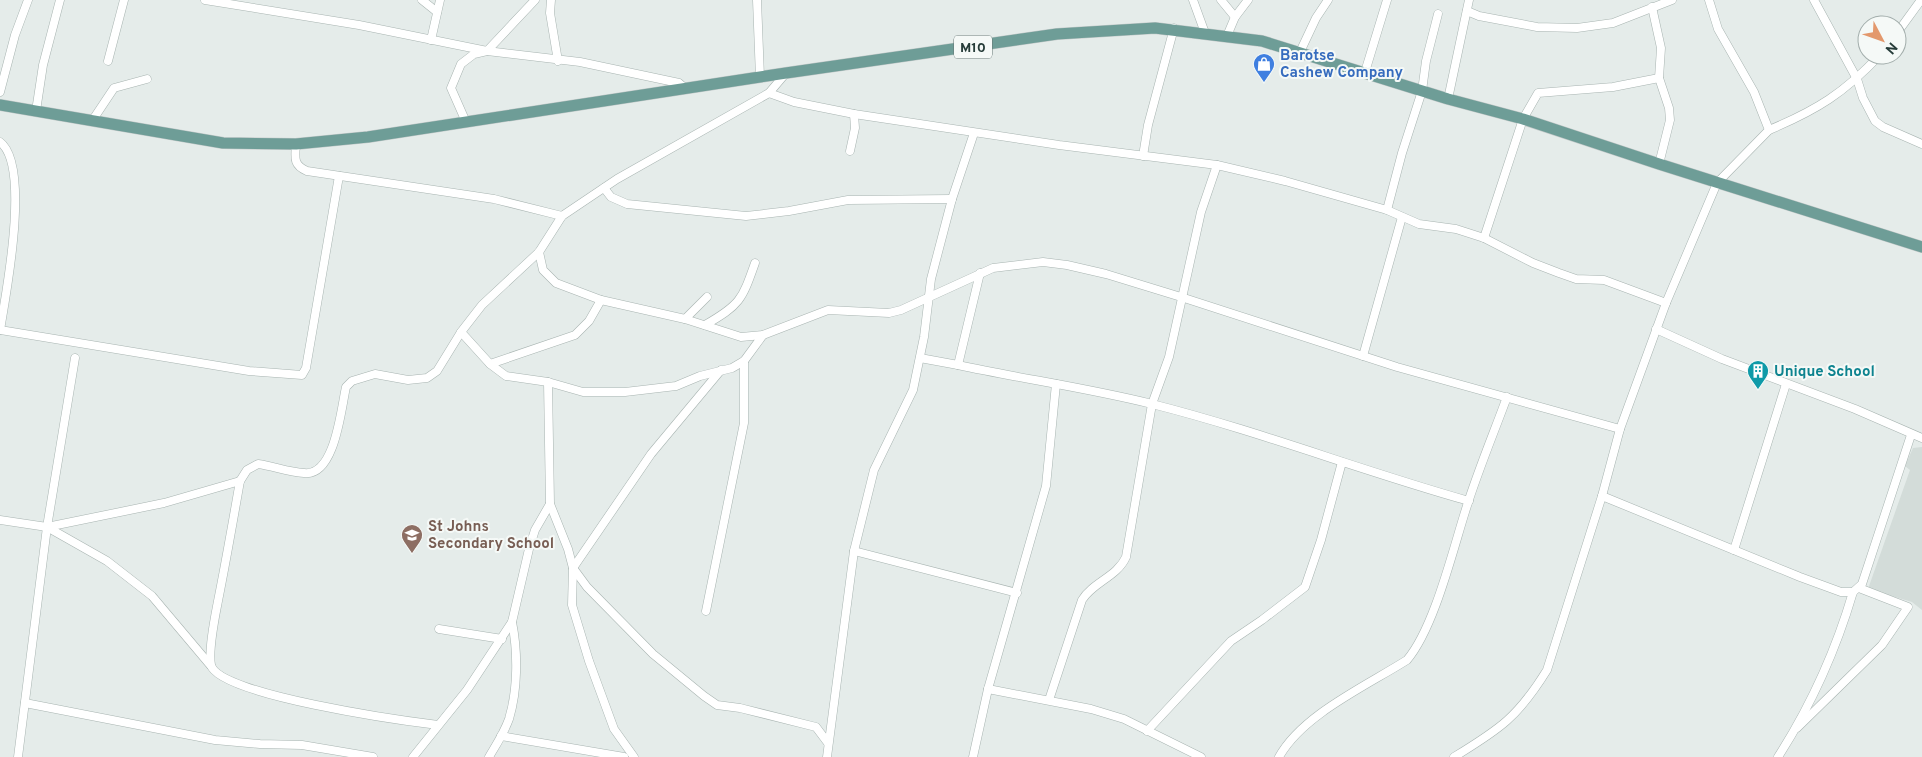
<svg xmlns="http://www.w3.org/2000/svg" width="1922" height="757" font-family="Overpass,sans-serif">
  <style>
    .built { fill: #d3dcd9 }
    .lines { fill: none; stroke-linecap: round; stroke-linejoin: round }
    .minor-casing { stroke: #a8b4b1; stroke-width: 9 }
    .primary-casing { stroke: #c2c8c8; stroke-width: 12 }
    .minor { stroke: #fff; stroke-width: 8 }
    .primary { stroke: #6e9d97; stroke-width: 11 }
    .labels { text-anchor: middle; stroke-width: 4; stroke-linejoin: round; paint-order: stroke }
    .shield { fill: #f5f9f7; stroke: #647572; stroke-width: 1 }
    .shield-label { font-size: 14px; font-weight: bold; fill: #263c39 }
    .shop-label { font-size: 15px; font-weight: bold; fill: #366cbe; stroke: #f5f9f7; text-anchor: start }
    .culture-label { font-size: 15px; font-weight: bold; fill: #0d838f; stroke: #f5f9f7; text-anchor: start }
    .education-label { font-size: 15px; font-weight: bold; fill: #785e54; stroke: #f5f9f7; text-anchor: start }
  </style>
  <rect width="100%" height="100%" fill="#e5ecea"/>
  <polygon class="built" points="1922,447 1922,610 1912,602 1868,589 1910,470 1905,466 1913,448"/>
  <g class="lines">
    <g class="minor-casing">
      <g id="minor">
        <polyline points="205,0 359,25 487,51 580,62 679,83 686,89"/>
        <polyline points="422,0 437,12"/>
        <polyline points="551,0 550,13 558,61"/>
        <polyline points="757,0 760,77"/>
        <polyline points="1193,0 1205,33"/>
        <polyline points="1221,0 1235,17"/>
        <polyline points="1814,0 1857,79 1863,98 1875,121 1883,127 1922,144"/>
        <polyline points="1652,7 1661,48 1659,78 1669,108 1670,120 1659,164"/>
        <polyline points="1467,11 1479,16 1537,27 1577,28 1613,23 1672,0"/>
        <polyline points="1897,33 1921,0"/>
        <polyline points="1227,36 1235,17 1248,0"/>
        <polyline points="431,40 440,0"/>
        <polyline points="1300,52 1316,18 1328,0"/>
        <polyline points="108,61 124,0"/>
        <polyline points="1365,72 1387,0"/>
        <polyline points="0,92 15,35 28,0"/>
        <polyline points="769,93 794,102 854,114 1059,145 1217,165 1285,181 1387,210 1419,224 1456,229 1484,238 1533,263 1559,273 1576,279 1604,280 1666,303"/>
        <polyline points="1448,99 1469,0"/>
        <polyline points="36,111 43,65 60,0"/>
        <polyline points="92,121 114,88 147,79"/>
        <polyline points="466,122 451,88 461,64 474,54 487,51 535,0"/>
        <path d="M 1769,130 C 1817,110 1844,93 1880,55"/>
        <path d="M 0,142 C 31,165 6,294 0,330"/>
        <path d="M 296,144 C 295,158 293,165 307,171 L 494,199 L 562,216"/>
        <polyline points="850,151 855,128 854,114"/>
        <polyline points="1143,156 1148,125 1174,28"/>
        <polyline points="604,188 611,197 627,204 746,216 789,211 848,200 952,199"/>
        <polyline points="1387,210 1402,153 1422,91 1426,61 1438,14"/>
        <polyline points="1484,238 1523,119 1538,93 1613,87 1659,78"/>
        <polyline points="539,252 543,270 556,283 601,300 685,319 741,337 763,335 828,310 889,313 901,310 993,268 1043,262 1067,265 1106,274 1181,297 1397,367 1620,429"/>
        <path d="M 980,273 L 958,365 C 1023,379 1088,388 1152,404 C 1259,431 1362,471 1469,501"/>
        <polyline points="685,319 707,297"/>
        <path d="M 705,325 C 740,305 742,300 755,263"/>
        <polyline points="1656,329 1722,359 1855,409 1922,438"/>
        <polyline points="0,330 249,371 302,375 306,368 339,176"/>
        <polyline points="461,332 490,364 506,376 548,382 583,392 625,392 676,386 700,376 732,368 744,361 763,335"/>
        <polyline points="1363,356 1402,217"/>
        <polyline points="920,358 958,365"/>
        <polyline points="490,364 575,335 589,321 601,300"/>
        <polyline points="548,382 550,504 568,549 573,568 587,587 653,654 704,696 717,705 740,708 816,727 828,743"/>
        <polyline points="1602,496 1800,577 1841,592 1853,592 1862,584 1911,435"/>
        <polyline points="0,520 47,527 164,503 240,481"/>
        <polyline points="47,527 107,561 152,596 211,666"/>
        <polyline points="1734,550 1786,384"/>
        <polyline points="854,551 1017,593"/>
        <polyline points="706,611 744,423 744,361"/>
        <polyline points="439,629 502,639"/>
        <polyline points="988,689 1091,709 1124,719 1201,757"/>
        <path d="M 1049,700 L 1082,600 C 1093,582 1117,577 1126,557 L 1152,404 L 1169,357 L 1201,212 L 1217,165"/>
        <polyline points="25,703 215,740 260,744 302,745 373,757"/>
        <path d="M 438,725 C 405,721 218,695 211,665 C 208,649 215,617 218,601 C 226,561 233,521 240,481 L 247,470 L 258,464 C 273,466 288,472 304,473 C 335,477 341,409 346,387 L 352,381 L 375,374 L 408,380 L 427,378 L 437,371 L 461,332 L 482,305 L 539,252 L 562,216 L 617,179 L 769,93 L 786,73"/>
        <polyline points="1797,728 1882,645 1908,607 1859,588"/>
        <polyline points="1147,731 1231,641 1262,620 1305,587 1321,540 1342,462"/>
        <polyline points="501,736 624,757"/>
        <polyline points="18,757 47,527 75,358"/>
        <polyline points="413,757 467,690 512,622 529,549 535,530 550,504"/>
        <path d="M 489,757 C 496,745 504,733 509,719 C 518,689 518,652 512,622"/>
        <polyline points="634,757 614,729 589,661 572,605 573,568 651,454 721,370"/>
        <polyline points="827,757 854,551 874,470 913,390 924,337 931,279 952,199 974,133"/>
        <polyline points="973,757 988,689 1046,486 1056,384"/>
        <path d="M 1279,757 C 1302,715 1366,686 1407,660 C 1434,628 1452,553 1465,512 C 1477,473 1493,435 1507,397"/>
        <path d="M 1454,757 C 1500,729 1518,717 1547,670 L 1602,496 L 1620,429 L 1666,303 L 1717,183 L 1769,130 L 1754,92 L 1718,29 L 1709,0"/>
        <path d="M 1778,757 C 1810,707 1836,650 1853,592"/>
      </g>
    </g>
    <g class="primary-casing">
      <polyline id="primary" points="0,105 223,143 296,144 368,137 786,73 1057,34 1155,28 1262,41 1448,99 1523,119 1659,164 1922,247"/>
    </g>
    <use href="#minor" class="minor"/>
    <use href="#primary" class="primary"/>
  </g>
  <defs>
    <g id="shop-pin" transform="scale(1.125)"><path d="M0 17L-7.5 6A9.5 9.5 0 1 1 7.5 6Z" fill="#3f7fe0" stroke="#f5f9f7"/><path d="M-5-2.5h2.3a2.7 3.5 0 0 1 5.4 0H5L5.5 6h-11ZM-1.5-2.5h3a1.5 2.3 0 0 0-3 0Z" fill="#fff"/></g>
    <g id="building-pin" transform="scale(1.125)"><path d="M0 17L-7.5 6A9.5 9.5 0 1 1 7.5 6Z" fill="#0f9aa8" stroke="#f5f9f7"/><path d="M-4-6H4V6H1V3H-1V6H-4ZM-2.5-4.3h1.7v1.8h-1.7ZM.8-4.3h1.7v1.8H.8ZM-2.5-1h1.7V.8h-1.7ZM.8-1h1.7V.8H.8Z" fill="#fff"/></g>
    <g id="school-pin" transform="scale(1.125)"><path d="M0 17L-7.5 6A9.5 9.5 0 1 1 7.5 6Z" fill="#8d6e63" stroke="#f5f9f7"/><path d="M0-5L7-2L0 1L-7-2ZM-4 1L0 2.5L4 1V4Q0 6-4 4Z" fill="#fff"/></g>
  </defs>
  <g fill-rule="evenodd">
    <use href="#shop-pin" x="1264" y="64"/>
    <use href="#building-pin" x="1758" y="371"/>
    <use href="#school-pin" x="412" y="535"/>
  </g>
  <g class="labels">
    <rect class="shield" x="954" y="35.5" width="38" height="23" rx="4"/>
    <g class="shield-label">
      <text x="973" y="52">M10</text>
    </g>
    <g class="shop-label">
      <text x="1280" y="60">Barotse<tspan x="1280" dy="17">Cashew Company</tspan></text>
    </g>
    <g class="culture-label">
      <text x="1774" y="376">Unique School</text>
    </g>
    <g class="education-label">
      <text x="428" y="531">St Johns<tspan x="428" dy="17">Secondary School</tspan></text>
    </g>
  </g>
  <g transform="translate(1882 40) rotate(131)"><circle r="24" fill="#f5f9f7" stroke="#a2adab"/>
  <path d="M0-4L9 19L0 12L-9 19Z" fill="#e3986c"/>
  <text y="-8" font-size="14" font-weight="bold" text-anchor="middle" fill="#263c39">N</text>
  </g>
</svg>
